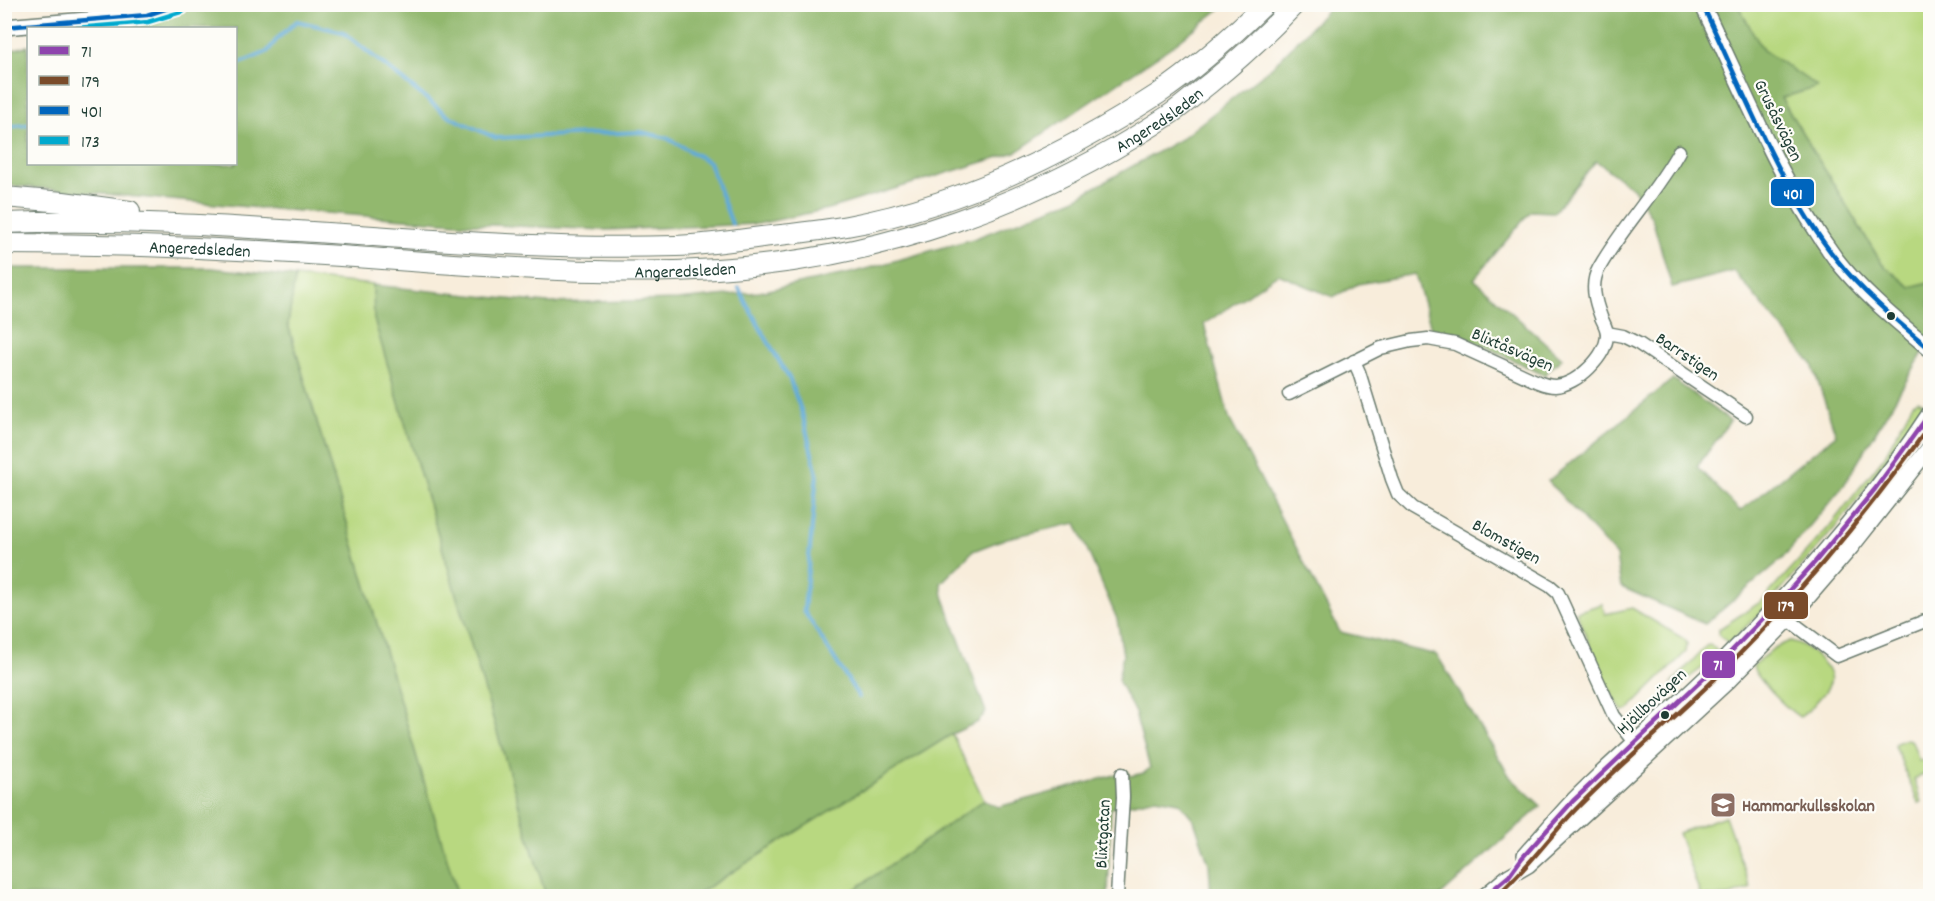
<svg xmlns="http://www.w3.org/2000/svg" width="1935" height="901" font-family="Dekko,sans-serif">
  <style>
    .green { fill: #b8d880; stroke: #6c8a5a; stroke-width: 1.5 }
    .forest { fill: #92b86e; stroke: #587a51; stroke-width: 1.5 }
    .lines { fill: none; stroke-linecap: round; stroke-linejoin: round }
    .stream { stroke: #60abd9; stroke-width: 4 }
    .minor-casing { stroke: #6b7b6e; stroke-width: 15 }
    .tertiary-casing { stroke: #6b7b6e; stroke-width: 18 }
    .trunk-casing { stroke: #6b7b6e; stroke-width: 22 }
    .minor { stroke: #fff; stroke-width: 12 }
    .tertiary { stroke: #fff; stroke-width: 15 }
    .trunk { stroke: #fff; stroke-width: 20 }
    .bus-1-casing { stroke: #fdfcf7; stroke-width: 9 }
    .bus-2-casing { stroke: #fdfcf7; stroke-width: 9 }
    .bus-3-casing { stroke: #fdfcf7; stroke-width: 9 }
    .bus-4-casing { stroke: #fdfcf7; stroke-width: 9 }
    .bus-1 { stroke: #8e44ad; stroke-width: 4.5 }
    .bus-2 { stroke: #7a4b2a; stroke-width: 4.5 }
    .bus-3 { stroke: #0065bd; stroke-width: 4.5 }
    .bus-4 { stroke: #00a9ce; stroke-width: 4.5 }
    .bus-dot { fill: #1f3d34; stroke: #fdfcf7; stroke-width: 2 }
    .labels { text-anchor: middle; stroke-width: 4.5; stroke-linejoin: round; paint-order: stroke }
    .street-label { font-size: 18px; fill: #1f3d34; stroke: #fdfcf7 }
    .education-label { font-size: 18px; font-weight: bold; fill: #785e54; stroke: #fdfcf7; text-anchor: start }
    .line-badge { stroke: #fdfcf7; stroke-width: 2 }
    .badge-label { font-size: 16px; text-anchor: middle; font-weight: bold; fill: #fff }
  </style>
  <rect width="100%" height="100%" fill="#fdfcf7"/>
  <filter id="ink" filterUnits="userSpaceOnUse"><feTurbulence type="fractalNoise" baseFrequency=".0167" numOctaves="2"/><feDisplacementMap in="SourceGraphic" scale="12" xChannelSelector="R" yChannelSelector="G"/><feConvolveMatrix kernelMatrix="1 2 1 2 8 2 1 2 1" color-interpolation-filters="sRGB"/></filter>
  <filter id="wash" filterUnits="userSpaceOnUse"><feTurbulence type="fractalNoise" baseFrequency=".008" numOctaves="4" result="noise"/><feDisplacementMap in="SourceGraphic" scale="24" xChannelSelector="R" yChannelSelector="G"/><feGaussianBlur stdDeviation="1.35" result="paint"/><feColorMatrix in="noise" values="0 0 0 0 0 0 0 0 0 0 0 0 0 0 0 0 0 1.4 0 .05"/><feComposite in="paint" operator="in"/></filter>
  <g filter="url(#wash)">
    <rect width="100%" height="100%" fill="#f8eddb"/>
    <g class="green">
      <polygon points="1737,5 1930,5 1930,282 1910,287 1882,264 1781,98 1817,87 1763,50"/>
      <polygon points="295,277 373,285 374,319 546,896 458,896 288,324"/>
      <polygon points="1918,400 1928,406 1840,522 1763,610 1729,643 1718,635 1719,629 1762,601 1829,527 1884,457 1913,403"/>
      <polygon points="1930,424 1930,440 1862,526 1818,574"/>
      <polygon points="1602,604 1605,614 1632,608 1684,639 1687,643 1686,652 1628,710 1622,711 1605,681 1576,612"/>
      <polygon points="1766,630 1769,630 1769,632 1659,737 1648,741 1647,738 1754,638"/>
      <path d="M 1790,641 C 1802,643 1810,650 1818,658 C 1836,676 1834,683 1817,701 C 1812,707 1806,713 1800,717 C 1789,711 1755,678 1753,666 L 1774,648 Z"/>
      <path d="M 1710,644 L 1717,651 L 1718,654 C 1706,667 1691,675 1678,686 L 1674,682 L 1671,684 L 1706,646 Z"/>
      <polygon points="952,734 984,800 845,896 694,896"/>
      <polygon points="1907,739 1912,741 1919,761 1930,757 1930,772 1914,779 1921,802 1918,803 1895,746 1896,743"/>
      <polygon points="1725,816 1751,888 1729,896 1701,896 1678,833"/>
    </g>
    <g class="forest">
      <polygon points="1737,4 1763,50 1818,87 1781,98 1882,264 1910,287 1930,282 1930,341 1844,485 1782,559 1705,624 1621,587 1616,556 1548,481 1673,379 1730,421 1697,467 1740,511 1836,435 1812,364 1734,271 1672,287 1652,218 1634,189 1596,161 1554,212 1531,211 1474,279 1562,358 1544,375 1461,335 1431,328 1415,274 1358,284 1333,297 1278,274 1204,324 1229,418 1340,632 1437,655 1510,777 1541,806 1440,896 1211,896 1209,864 1194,820 1179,802 1156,798 1111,808 1108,896 845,896 984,800 998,807 1122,773 1129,772 1130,776 1144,773 1150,768 1135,713 1118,680 1123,655 1117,619 1076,523 1007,538 973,551 941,583 943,596 986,712 978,722 952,734 694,896 546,896 374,319 373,285 547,303 678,300 759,292 851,273 973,239 1074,199 1181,139 1273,66 1332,5"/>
      <polygon points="200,5 1225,5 1171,47 1016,152 828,209 758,224 606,230 470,224 260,208 5,185 5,51 28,46 28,164 236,164 236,28 133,28"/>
      <polygon points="5,268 212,268 295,277 288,325 458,896 5,896"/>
    </g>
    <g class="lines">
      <g class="stream">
        <polyline points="236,65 267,52 278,38 297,21 343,32 448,116 496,138 641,132 667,138 709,162 732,224"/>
        <polyline points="4,127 28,125"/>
        <polyline points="739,288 746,303 790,380 802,413 817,474 804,611 859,697"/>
      </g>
    </g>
  </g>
  <g filter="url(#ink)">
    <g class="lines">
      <g class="minor-casing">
        <g id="minor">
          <polyline points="1607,333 1623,336 1639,344 1746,416"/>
          <polyline points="1354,361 1359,372 1392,479 1398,494 1413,508 1550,586 1558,593 1614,716 1647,757"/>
          <path d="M 1289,394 L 1381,348 L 1411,341 L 1428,339 L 1455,344 L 1538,382 C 1543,384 1549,386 1555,386 C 1577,385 1607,356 1607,334 C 1607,328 1603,322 1601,317 C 1595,301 1590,284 1599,268 C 1622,227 1656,193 1679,151"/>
          <polyline points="1773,608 1837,656 1930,619"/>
          <polyline points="1117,896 1123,797 1122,774"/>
        </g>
      </g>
      <g class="tertiary-casing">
        <g id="tertiary">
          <path d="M 1702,4 C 1744,90 1779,181 1835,258 C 1862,293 1897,321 1930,349"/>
          <polyline points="4,27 147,15 182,4"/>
          <path d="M 1525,855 C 1541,837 1557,818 1574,800 C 1620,753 1673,711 1720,664 C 1795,589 1872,502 1930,413"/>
          <polyline points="1485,896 1509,876 1528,865 1609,791 1728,681 1787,621 1851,547 1930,447"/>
        </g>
      </g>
      <g class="trunk-casing">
        <g id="trunk">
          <polyline points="4,197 63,202 130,211"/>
          <path d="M 4,223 C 229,214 451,253 676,246 C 704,245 733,241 762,237 C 790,234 819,231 847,226 C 958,206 1064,155 1158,94 C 1196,69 1232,36 1265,4"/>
          <path id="s1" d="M 4,244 C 100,244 197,247 292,253 C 433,261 576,278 717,269 C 880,259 1037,204 1172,113 C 1185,104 1197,93 1210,83 C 1241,58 1268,33 1295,4"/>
        </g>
      </g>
      <use href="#minor" class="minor"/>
      <use href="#tertiary" class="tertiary"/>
      <use href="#trunk" class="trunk"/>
      <g class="bus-1-casing">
        <polyline id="bus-1" points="1485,896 1509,876 1522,858 1573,801 1719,664 1773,608 1815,562 1875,489 1930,413"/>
      </g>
      <g class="bus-2-casing">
        <path id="bus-2" d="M 1496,896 C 1527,870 1550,835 1579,806 C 1626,758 1678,716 1725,669 C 1801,593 1868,512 1930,425"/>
      </g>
      <g class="bus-3-casing">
        <g id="bus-3">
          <path d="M 1702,4 C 1742,87 1780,189 1837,260 C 1864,294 1897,321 1930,349"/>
          <polyline points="4,27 147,15 180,4"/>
        </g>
      </g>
      <g class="bus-4-casing">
        <polyline id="bus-4" points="76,28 148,22 184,11"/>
      </g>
      <use href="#bus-1" class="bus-1"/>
      <use href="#bus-2" class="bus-2"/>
      <use href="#bus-3" class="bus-3"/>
      <use href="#bus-4" class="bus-4"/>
    </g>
  </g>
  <defs>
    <g id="school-square" transform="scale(1.35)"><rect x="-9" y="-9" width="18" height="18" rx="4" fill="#8d6e63" stroke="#fdfcf7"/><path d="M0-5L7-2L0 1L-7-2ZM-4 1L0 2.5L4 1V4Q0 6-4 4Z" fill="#fff"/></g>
  </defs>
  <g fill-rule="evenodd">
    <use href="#school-square" x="1723" y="805"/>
  </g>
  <g class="bus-dot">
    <circle cx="1891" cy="316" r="5"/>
    <circle cx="1665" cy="715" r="5"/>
  </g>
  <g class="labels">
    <g class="street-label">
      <text dy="6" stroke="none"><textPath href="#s1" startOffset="1186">Angeredsleden</textPath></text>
      <text transform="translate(1779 120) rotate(64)" y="6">Grusåsvägen</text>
      <text dy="6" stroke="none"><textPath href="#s1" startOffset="196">Angeredsleden</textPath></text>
      <text dy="6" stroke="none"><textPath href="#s1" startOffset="682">Angeredsleden</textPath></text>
      <text transform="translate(1513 349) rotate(23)" y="6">Blixtåsvägen</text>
      <text transform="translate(1688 356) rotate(34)" y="6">Barrstigen</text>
      <text transform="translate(1507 541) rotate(29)" y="6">Blomstigen</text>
      <text transform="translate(1651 701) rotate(-43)" y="6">Hjällbovägen</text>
      <text transform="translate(1102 834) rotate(-87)" y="6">Blixtgatan</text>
    </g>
    <g class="education-label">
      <text x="1742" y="811">Hammarkullsskolan</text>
    </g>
  </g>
  <g class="line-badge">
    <rect x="1770" y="178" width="45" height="29" rx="6" fill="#0065bd"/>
    <rect x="1763" y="591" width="46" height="29" rx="6" fill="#7a4b2a"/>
    <rect x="1701" y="650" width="35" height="29" rx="6" fill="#8e44ad"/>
  </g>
  <g class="badge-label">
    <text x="1793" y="199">401</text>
    <text x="1786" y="611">179</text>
    <text x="1718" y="670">71</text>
  </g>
  <rect width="1935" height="901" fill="none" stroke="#fdfcf7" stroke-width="24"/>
  <rect x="27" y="27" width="210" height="138" fill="#fdfcf7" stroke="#a4b0a9" stroke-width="1.5"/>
  <rect x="39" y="46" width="30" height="9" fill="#8e44ad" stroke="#a4b0a9" stroke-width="1.5"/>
  <text x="81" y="57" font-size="18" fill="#1f3d34">71</text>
  <rect x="39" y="76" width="30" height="9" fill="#7a4b2a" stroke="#a4b0a9" stroke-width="1.5"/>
  <text x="81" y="87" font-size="18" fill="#1f3d34">179</text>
  <rect x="39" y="106" width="30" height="9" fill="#0065bd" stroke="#a4b0a9" stroke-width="1.5"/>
  <text x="81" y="117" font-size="18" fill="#1f3d34">401</text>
  <rect x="39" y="136" width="30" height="9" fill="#00a9ce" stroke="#a4b0a9" stroke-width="1.5"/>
  <text x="81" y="147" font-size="18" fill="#1f3d34">173</text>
</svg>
